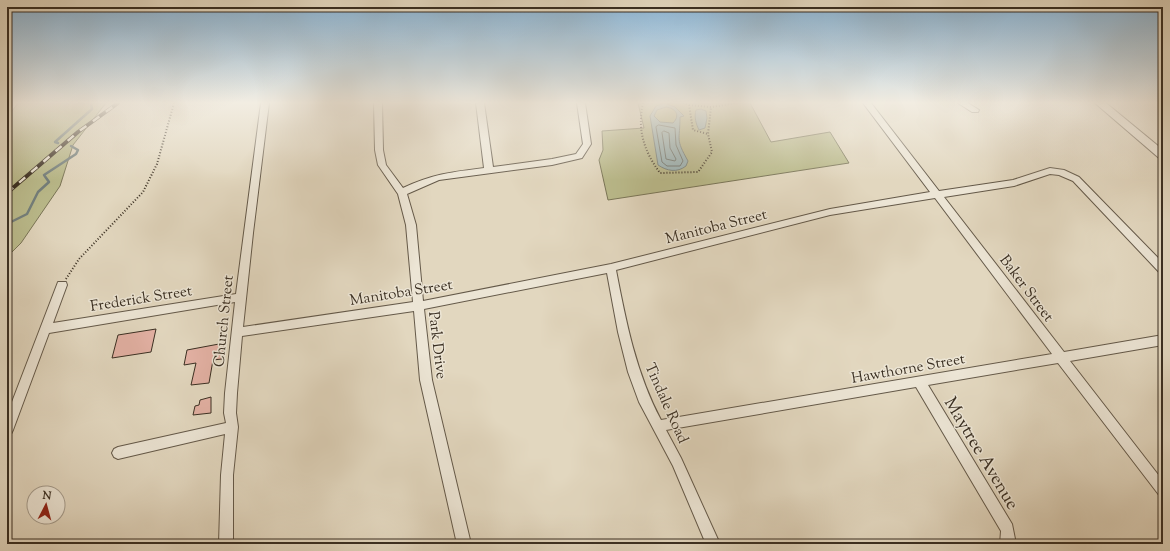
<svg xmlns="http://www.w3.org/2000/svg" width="1170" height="551" font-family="'Sorts Mill Goudy',serif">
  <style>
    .green { fill: #bbbc8d; stroke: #7a7658 }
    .water { fill: #9ab7bd; stroke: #74817f; fill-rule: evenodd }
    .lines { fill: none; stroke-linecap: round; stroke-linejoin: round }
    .shore { stroke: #6a7370; stroke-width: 1 }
    .stream { stroke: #74817f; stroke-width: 2.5 }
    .building { fill: #e3b1a4; stroke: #3a2f22 }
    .minor-casing { stroke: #645949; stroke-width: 2 }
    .tertiary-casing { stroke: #645949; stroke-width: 2 }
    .path { stroke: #3a2f22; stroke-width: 2; stroke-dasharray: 1 2; stroke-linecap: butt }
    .minor { fill: #ece5d5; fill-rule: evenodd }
    .tertiary { fill: #ece5d5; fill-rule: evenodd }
    .rail-casing { stroke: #3a2f22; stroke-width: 4 }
    .rail { stroke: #ece5d5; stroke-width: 2.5; stroke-dasharray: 8; stroke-linecap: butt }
    .labels { text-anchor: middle; stroke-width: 3; stroke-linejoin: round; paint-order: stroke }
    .street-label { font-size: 15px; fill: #3a2f22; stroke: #ece5d5 }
    .near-street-label { font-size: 18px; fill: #3a2f22; stroke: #ece5d5 }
  </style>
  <rect width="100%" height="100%" fill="#e2d7bf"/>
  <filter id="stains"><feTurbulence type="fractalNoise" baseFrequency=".005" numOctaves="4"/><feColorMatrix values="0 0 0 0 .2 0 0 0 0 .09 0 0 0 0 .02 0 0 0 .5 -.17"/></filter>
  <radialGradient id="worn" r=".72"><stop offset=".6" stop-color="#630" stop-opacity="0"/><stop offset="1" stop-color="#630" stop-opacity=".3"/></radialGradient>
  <g class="green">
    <polygon points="18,103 106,103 73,145 60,186 21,243 7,257 7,118"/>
    <polygon points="638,103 750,103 771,142 830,132 849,163 608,200 599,160 603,150 602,131 644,128"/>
  </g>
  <g class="water">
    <path d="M 664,103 L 675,107 L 684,116 L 680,117 C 680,141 675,138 688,161 L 686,166 C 677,173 667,171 658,165 L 650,116 L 656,106 ZM 666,107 C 675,108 681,115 673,123 L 660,122 L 654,116 L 657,110 Z"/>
    <path d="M 701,109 L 706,111 L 707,118 L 705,128 L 699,130 C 696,124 694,117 696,110 Z"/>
  </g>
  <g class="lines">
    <g class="shore">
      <polygon points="659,125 675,128 676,145 683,161 680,166 667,166 662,162 656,127"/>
      <polygon points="664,131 669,133 670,148 676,159 675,161 666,159 662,133"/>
    </g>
    <g class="stream">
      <polyline points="58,143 55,142 92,109 91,103"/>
      <polyline points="7,230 11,222 27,214 38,192 49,182 44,175 76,154 78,150 71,146"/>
    </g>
  </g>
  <g class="building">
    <polygon points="156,329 151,352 112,358 118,335"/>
    <polygon points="219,344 219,346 224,345 222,359 213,360 209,383 191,385 196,363 184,365 187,350"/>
    <polygon points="211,397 211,413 193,415 195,406 199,405 200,400"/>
  </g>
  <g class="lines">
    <g class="minor-casing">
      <g id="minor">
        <path d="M 261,103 L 269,103 L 253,233 L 243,327 L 413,302 L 406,225 L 398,194 L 378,165 L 375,150 L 374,103 L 382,103 L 383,150 L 386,165 L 403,188 C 433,174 452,172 484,168 L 476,103 L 484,103 L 493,167 L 552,159 L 576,154 L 583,144 L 577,103 L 585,103 L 591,144 L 582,158 L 552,165 L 439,180 L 407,194 L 416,225 L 423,301 L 611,264 L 830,209 L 930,192 L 863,103 L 871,103 L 939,191 L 1013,180 L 1050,168 L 1064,170 L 1079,177 L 1163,263 L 1163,273 L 1159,272 L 1073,181 L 1059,175 L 1050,174 L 1014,186 L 944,197 L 1064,352 L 1163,335 L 1163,345 L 1070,361 L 1163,481 L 1163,497 L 1159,495 L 1058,363 L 928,385 L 1012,524 L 1015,539 L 1014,544 L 1000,544 L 1001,531 L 916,387 L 666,430 L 681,458 L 720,544 L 706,544 L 673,466 L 639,402 L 628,372 L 618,332 L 607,273 L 424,309 L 432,380 L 471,544 L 457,544 L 420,380 L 414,311 L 242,336 L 237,393 L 236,413 L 238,427 L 233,475 L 233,544 L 219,544 L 221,475 L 225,434 L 118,459 L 114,457 L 112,453 L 114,449 L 118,447 L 226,423 L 224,413 L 225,393 L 235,302 L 49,333 L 13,430 L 11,434 L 7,436 L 7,415 L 58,282 L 66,282 L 67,285 L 53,323 L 236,294 ZM 935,198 L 1052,354 L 661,420 C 636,373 626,322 616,270 L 830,215 Z"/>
        <polygon points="958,103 968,103 979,110 978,112 972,112"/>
      </g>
    </g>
    <g class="tertiary-casing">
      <polygon id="tertiary" points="1095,103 1106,103 1163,150 1163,159 1159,158"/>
    </g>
    <g class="path">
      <path d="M 643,103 C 637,130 644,151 660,173 L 698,172 L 712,152 L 708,134 L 711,107"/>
      <polyline points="683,103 689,105 693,130 708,134"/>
      <polyline points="689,105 711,107 737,103"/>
      <polyline points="66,279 79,259 143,192 157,164 174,103"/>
    </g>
    <use href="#minor" class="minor"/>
    <use href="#tertiary" class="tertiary"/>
    <g class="rail-casing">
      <polyline id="rail" points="7,193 78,132 118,103"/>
    </g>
    <use href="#rail" class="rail"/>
  </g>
  <linearGradient id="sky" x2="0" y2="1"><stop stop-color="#89b5d7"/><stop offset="0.57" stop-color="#f2ede2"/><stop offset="1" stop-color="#f2ede2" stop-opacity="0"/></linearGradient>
  <rect width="1170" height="180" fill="url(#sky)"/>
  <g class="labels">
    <g class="street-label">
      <text transform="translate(716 226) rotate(-14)" y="5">Manitoba Street</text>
      <text transform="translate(1027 288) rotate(53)" y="5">Baker Street</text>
      <text transform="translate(401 292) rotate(-9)" y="5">Manitoba Street</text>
      <text transform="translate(141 298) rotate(-9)" y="5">Frederick Street</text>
      <text transform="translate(223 321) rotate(-84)" y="5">Church Street</text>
      <text transform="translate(438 345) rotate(83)" y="5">Park Drive</text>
      <text transform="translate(908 368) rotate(-10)" y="5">Hawthorne Street</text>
      <text transform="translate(667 403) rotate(66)" y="5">Tindale Road</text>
    </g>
    <g class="near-street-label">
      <text transform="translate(982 453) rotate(59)" y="6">Maytree Avenue</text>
    </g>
  </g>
  <rect width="1170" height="551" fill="none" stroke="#e2d7bf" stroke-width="24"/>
  <rect x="8" y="8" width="1154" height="535" fill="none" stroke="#3a2f22" stroke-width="2"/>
  <rect x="12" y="12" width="1146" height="527" fill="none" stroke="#3a2f22"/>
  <g transform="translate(46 505) rotate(6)"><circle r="19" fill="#ece5d5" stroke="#a59c8d"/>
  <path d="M0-3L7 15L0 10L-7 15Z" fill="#8f2418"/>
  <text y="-6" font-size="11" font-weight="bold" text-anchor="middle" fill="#3a2f22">N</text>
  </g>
  <rect width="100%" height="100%" filter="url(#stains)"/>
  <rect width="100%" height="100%" fill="url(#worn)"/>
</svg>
